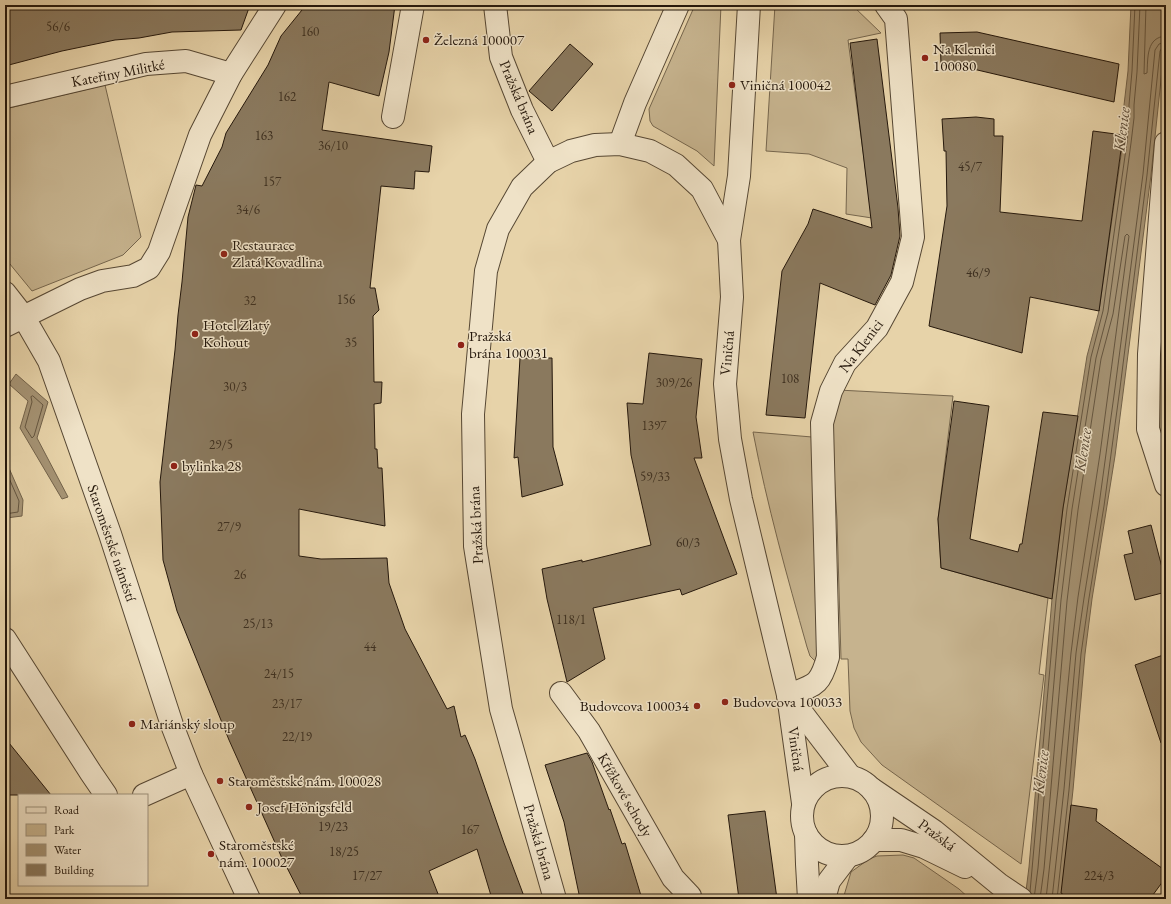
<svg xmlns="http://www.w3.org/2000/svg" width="1171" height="904" font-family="'EB Garamond',serif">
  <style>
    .green { fill: #c6b38e; stroke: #76664d }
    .water { fill: #a59374; stroke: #72624a }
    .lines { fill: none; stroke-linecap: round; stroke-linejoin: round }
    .shore { stroke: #655640; stroke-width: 1 }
    .building { fill: #8a795e; stroke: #25180c }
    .minor-casing { stroke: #564733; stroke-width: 24 }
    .minor { stroke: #efe2c7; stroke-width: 22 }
    .poi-dot { fill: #8f2418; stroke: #efe2c7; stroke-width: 1.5 }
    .labels { text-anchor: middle; stroke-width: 3; stroke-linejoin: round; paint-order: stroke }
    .number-label { font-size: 13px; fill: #3e3020 }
    .poi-label { font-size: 15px; fill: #25180c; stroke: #efe2c7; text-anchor: start }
    .street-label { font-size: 15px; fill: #25180c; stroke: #efe2c7 }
    .water-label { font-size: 16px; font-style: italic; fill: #584936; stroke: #efe2c7 }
  </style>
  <rect width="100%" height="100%" fill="#e7d3a9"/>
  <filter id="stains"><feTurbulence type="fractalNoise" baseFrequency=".005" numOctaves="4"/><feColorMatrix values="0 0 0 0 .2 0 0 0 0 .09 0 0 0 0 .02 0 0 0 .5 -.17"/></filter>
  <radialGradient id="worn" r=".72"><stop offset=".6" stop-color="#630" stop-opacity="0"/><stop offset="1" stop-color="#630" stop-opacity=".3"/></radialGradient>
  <g class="green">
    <polygon points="695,5 721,5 714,166 697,151 653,126 650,121 649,109"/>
    <polygon points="775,5 852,5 881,33 848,40 872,218 846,214 847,168 809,154 766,151"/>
    <polygon points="105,85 141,237 123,255 32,291 5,258 5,109"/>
    <polygon points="838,390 953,396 938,519 941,568 1048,598 1039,674 1044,675 1021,864 882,765 861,742 854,728 850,711 848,659 841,659 837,520 831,423"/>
    <path d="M 753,432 L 812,437 L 820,662 L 815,661 L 810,656 L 807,647 C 787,576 767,505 753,432 Z"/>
    <polygon points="903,855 914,858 959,889 970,899 843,899 851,872 869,859 877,856"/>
  </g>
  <g class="water">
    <polygon points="1131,5 1166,5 1166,32 1151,175 1115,456 1092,599 1085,654 1073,790 1061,899 1025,899 1029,867 1052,599 1063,508 1087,356 1099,311 1123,141 1125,118 1124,105 1128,71"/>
    <polygon points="16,374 48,402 37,438 68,497 62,499 20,428 28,401 9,384"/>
    <polygon points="5,459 23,500 22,516 6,518 5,516"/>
  </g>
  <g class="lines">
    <g class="shore">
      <path d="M 1146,5 L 1144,74 L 1147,73 C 1148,58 1146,37 1166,36"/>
      <polygon points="33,396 43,405 34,436 32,438 25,427 32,402 31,397"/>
      <polyline points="5,469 19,501 18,512 5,514"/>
      <polyline points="1030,892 1056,600 1067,509 1091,357 1103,311 1127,142 1129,118 1129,105 1132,71 1135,5"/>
      <polyline points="1034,899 1038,868 1061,600 1072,509 1096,358 1108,312 1131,143 1134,118 1134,105 1137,72 1140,5"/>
      <polyline points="1040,899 1044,869 1067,601 1078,510 1101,359 1113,314 1125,236 1127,234 1129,236 1100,454 1078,597 1071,653 1058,789 1046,899"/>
      <polyline points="1052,899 1064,789 1076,653 1084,598 1099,505 1115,388 1143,174 1155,50 1159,44 1166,42"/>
      <polyline points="1057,899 1069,790 1081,654 1089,598 1104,506 1120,388 1147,175 1160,51 1162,48 1166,47"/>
    </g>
  </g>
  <g class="building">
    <polygon points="5,5 250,5 241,30 172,32 139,38 115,40 62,51 5,66"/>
    <polygon points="306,5 395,5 389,52 379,96 329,82 322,130 432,146 429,172 415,171 414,189 381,186 370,288 375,288 379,310 373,316 374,382 382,382 381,403 374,404 375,449 377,449 378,468 382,468 385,526 299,509 299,556 321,559 387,558 389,583 405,629 447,709 454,706 461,737 465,735 475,759 504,843 525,899 492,899 477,849 429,871 440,899 303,899 281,856 229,740 177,611 163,560 160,482 175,350 178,315 182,282 188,217 196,185 202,186 222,147 226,133 268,65 281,36"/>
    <polygon points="977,32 1119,64 1114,102 956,65 941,65 940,33"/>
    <polygon points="877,39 898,208 900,236 891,275 875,305 820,283 805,418 766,415 782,271 808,224 813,209 872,228 850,43"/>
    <polygon points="570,44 593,64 552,111 529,91"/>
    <polygon points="976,117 994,119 994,136 1003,136 1000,212 1082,221 1093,131 1123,135 1099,311 1030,297 1022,353 929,326 947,206 946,151 944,151 942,119"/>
    <polygon points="649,353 702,359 696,417 702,458 694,458 737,574 682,595 680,589 593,608 605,659 567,682 547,599 542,569 582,560 582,562 651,545 631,455 627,403 643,404"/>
    <polygon points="520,358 552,358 553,447 563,485 522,497 518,457 514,458"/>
    <polygon points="954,401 989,406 970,539 1018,552 1020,544 1022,544 1043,412 1078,416 1063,508 1052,599 941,568 938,519"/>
    <polygon points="1151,525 1166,583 1166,592 1135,600 1124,555 1133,553 1128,531"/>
    <polygon points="1166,654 1166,742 1161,743 1135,665"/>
    <polygon points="5,738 51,795 5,795"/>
    <polygon points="587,753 592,762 609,810 610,809 622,844 625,843 642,899 580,899 564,822 545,765"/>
    <polygon points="1071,805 1097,809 1096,821 1166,871 1166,877 1150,899 1070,899 1061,893"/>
    <polygon points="765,811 777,899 739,899 728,815"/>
  </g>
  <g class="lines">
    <g class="minor-casing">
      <g id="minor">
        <polyline points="495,5 501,57 522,110 548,162"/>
        <polyline points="749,5 739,176 729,240 732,297 725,384 730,439 741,499 788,695 803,803"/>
        <polyline points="5,97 146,64 186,61 231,74"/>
        <polyline points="393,117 413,5"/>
        <polyline points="1166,143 1149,354 1148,429 1166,485"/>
        <polyline points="620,144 635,103 678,5"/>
        <polyline points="5,293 23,316 49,361 110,534 172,725 191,774 249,899"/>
        <polyline points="5,326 80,289 102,281 133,276 149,268 159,252 200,135 231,74 275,5"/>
        <polyline points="5,639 91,773 106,795"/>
        <polyline points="561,693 589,731 673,878 690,896"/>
        <path d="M 788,695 C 815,685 820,686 828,657 L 822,423 L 831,391 L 845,363 L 877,328 L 902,282 L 913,237 L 896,19 L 886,5"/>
        <polyline points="789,696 850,776"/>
        <circle cx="842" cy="816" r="40"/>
        <polyline points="872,789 934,831 1000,885 1021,899"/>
        <polyline points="144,795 191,774"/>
        <polyline points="806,834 807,864 809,899"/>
        <polyline points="874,840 901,840 924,847 965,867"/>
        <polyline points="555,899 501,709 475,546 473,414 486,271 498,229 522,187 548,162 571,151 595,145 620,144 650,151 676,165 702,189 729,240"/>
        <polyline points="824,899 829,881 848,856"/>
      </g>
    </g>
    <use href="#minor" class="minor"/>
  </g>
  <g class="poi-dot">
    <circle cx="426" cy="40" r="4"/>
    <circle cx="925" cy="58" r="4"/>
    <circle cx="732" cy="85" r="4"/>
    <circle cx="224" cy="254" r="4"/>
    <circle cx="195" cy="334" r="4"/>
    <circle cx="461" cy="345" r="4"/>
    <circle cx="174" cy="466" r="4"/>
    <circle cx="725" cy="702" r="4"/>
    <circle cx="697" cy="706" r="4"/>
    <circle cx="132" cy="724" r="4"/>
    <circle cx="220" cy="781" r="4"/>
    <circle cx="249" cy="807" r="4"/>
    <circle cx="211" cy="854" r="4"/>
  </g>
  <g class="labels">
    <g class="number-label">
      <text x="58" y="31">56/6</text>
      <text x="310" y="36">160</text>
      <text x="287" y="101">162</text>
      <text x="264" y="140">163</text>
      <text x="333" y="150">36/10</text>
      <text x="970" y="171">45/7</text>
      <text x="272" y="186">157</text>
      <text x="248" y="214">34/6</text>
      <text x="978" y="277">46/9</text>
      <text x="346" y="304">156</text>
      <text x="250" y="305">32</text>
      <text x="351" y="347">35</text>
      <text x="790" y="383">108</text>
      <text x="674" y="387">309/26</text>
      <text x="235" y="391">30/3</text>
      <text x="654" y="430">1397</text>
      <text x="221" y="449">29/5</text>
      <text x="655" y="481">59/33</text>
      <text x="229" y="531">27/9</text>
      <text x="688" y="547">60/3</text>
      <text x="240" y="579">26</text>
      <text x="571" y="624">118/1</text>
      <text x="258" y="628">25/13</text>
      <text x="370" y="651">44</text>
      <text x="279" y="678">24/15</text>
      <text x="287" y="708">23/17</text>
      <text x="297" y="741">22/19</text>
      <text x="333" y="831">19/23</text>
      <text x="470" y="834">167</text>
      <text x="344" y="856">18/25</text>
      <text x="367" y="880">17/27</text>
      <text x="1099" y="880">224/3</text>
    </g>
    <g class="poi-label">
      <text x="434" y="45">Železná 100007</text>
      <text x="933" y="54">Na Klenici<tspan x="933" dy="17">100080</tspan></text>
      <text x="740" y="90">Viničná 100042</text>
      <text x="232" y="250">Restaurace<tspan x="232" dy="17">Zlatá Kovadlina</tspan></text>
      <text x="203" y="330">Hotel Zlatý<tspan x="203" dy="17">Kohout</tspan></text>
      <text x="469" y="341">Pražská<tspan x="469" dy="17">brána 100031</tspan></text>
      <text x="182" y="471">bylinka 28</text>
      <text x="733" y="707">Budovcova 100033</text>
      <text x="689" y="711" text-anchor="end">Budovcova 100034</text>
      <text x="140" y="729">Mariánský sloup</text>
      <text x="228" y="786">Staroměstské nám. 100028</text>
      <text x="257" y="812">Josef Hönigsfeld</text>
      <text x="219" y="850">Staroměstské<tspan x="219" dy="17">nám. 100027</tspan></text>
    </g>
    <g class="street-label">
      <text transform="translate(118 73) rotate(-11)" y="5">Kateřiny Militké</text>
      <text transform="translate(519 97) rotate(67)" y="5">Pražská brána</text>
      <text transform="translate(861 346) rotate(-53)" y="5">Na Klenici</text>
      <text transform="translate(727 353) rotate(-85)" y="5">Viničná</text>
      <text transform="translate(476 525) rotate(-93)" y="5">Pražská brána</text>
      <text transform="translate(112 543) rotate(71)" y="5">Staroměstské náměstí</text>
      <text transform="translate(796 749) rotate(82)" y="5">Viničná</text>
      <text transform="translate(625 795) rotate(60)" y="5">Křížkové schody</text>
      <text transform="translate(937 835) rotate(37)" y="5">Pražská</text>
      <text transform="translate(539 842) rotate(74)" y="5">Pražská brána</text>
    </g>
    <g class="water-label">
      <text transform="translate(1121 129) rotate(-83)" y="6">Klenice</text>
      <text transform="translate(1082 450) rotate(-81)" y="6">Klenice</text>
      <text transform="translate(1040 772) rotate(-83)" y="6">Klenice</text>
    </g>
  </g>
  <rect width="1171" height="904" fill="none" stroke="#e7d3a9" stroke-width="20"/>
  <rect x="6" y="6" width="1159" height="892" fill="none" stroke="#25180c" stroke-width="2"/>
  <rect x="10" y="10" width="1151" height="884" fill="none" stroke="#25180c"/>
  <rect x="18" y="794" width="130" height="92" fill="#efe2c7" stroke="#9e917c"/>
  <rect x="26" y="807" width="20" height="6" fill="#efe2c7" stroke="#9e917c"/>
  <text x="54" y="814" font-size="12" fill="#25180c">Road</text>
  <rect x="26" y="824" width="20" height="12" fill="#c6b38e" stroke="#9e917c"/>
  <text x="54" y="834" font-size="12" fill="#25180c">Park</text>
  <rect x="26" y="844" width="20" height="12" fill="#a59374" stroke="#9e917c"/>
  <text x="54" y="854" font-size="12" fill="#25180c">Water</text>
  <rect x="26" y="864" width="20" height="12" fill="#8a795e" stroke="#9e917c"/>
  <text x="54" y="874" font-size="12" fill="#25180c">Building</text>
  <rect width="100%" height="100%" filter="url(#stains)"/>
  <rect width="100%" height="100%" fill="url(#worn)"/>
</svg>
